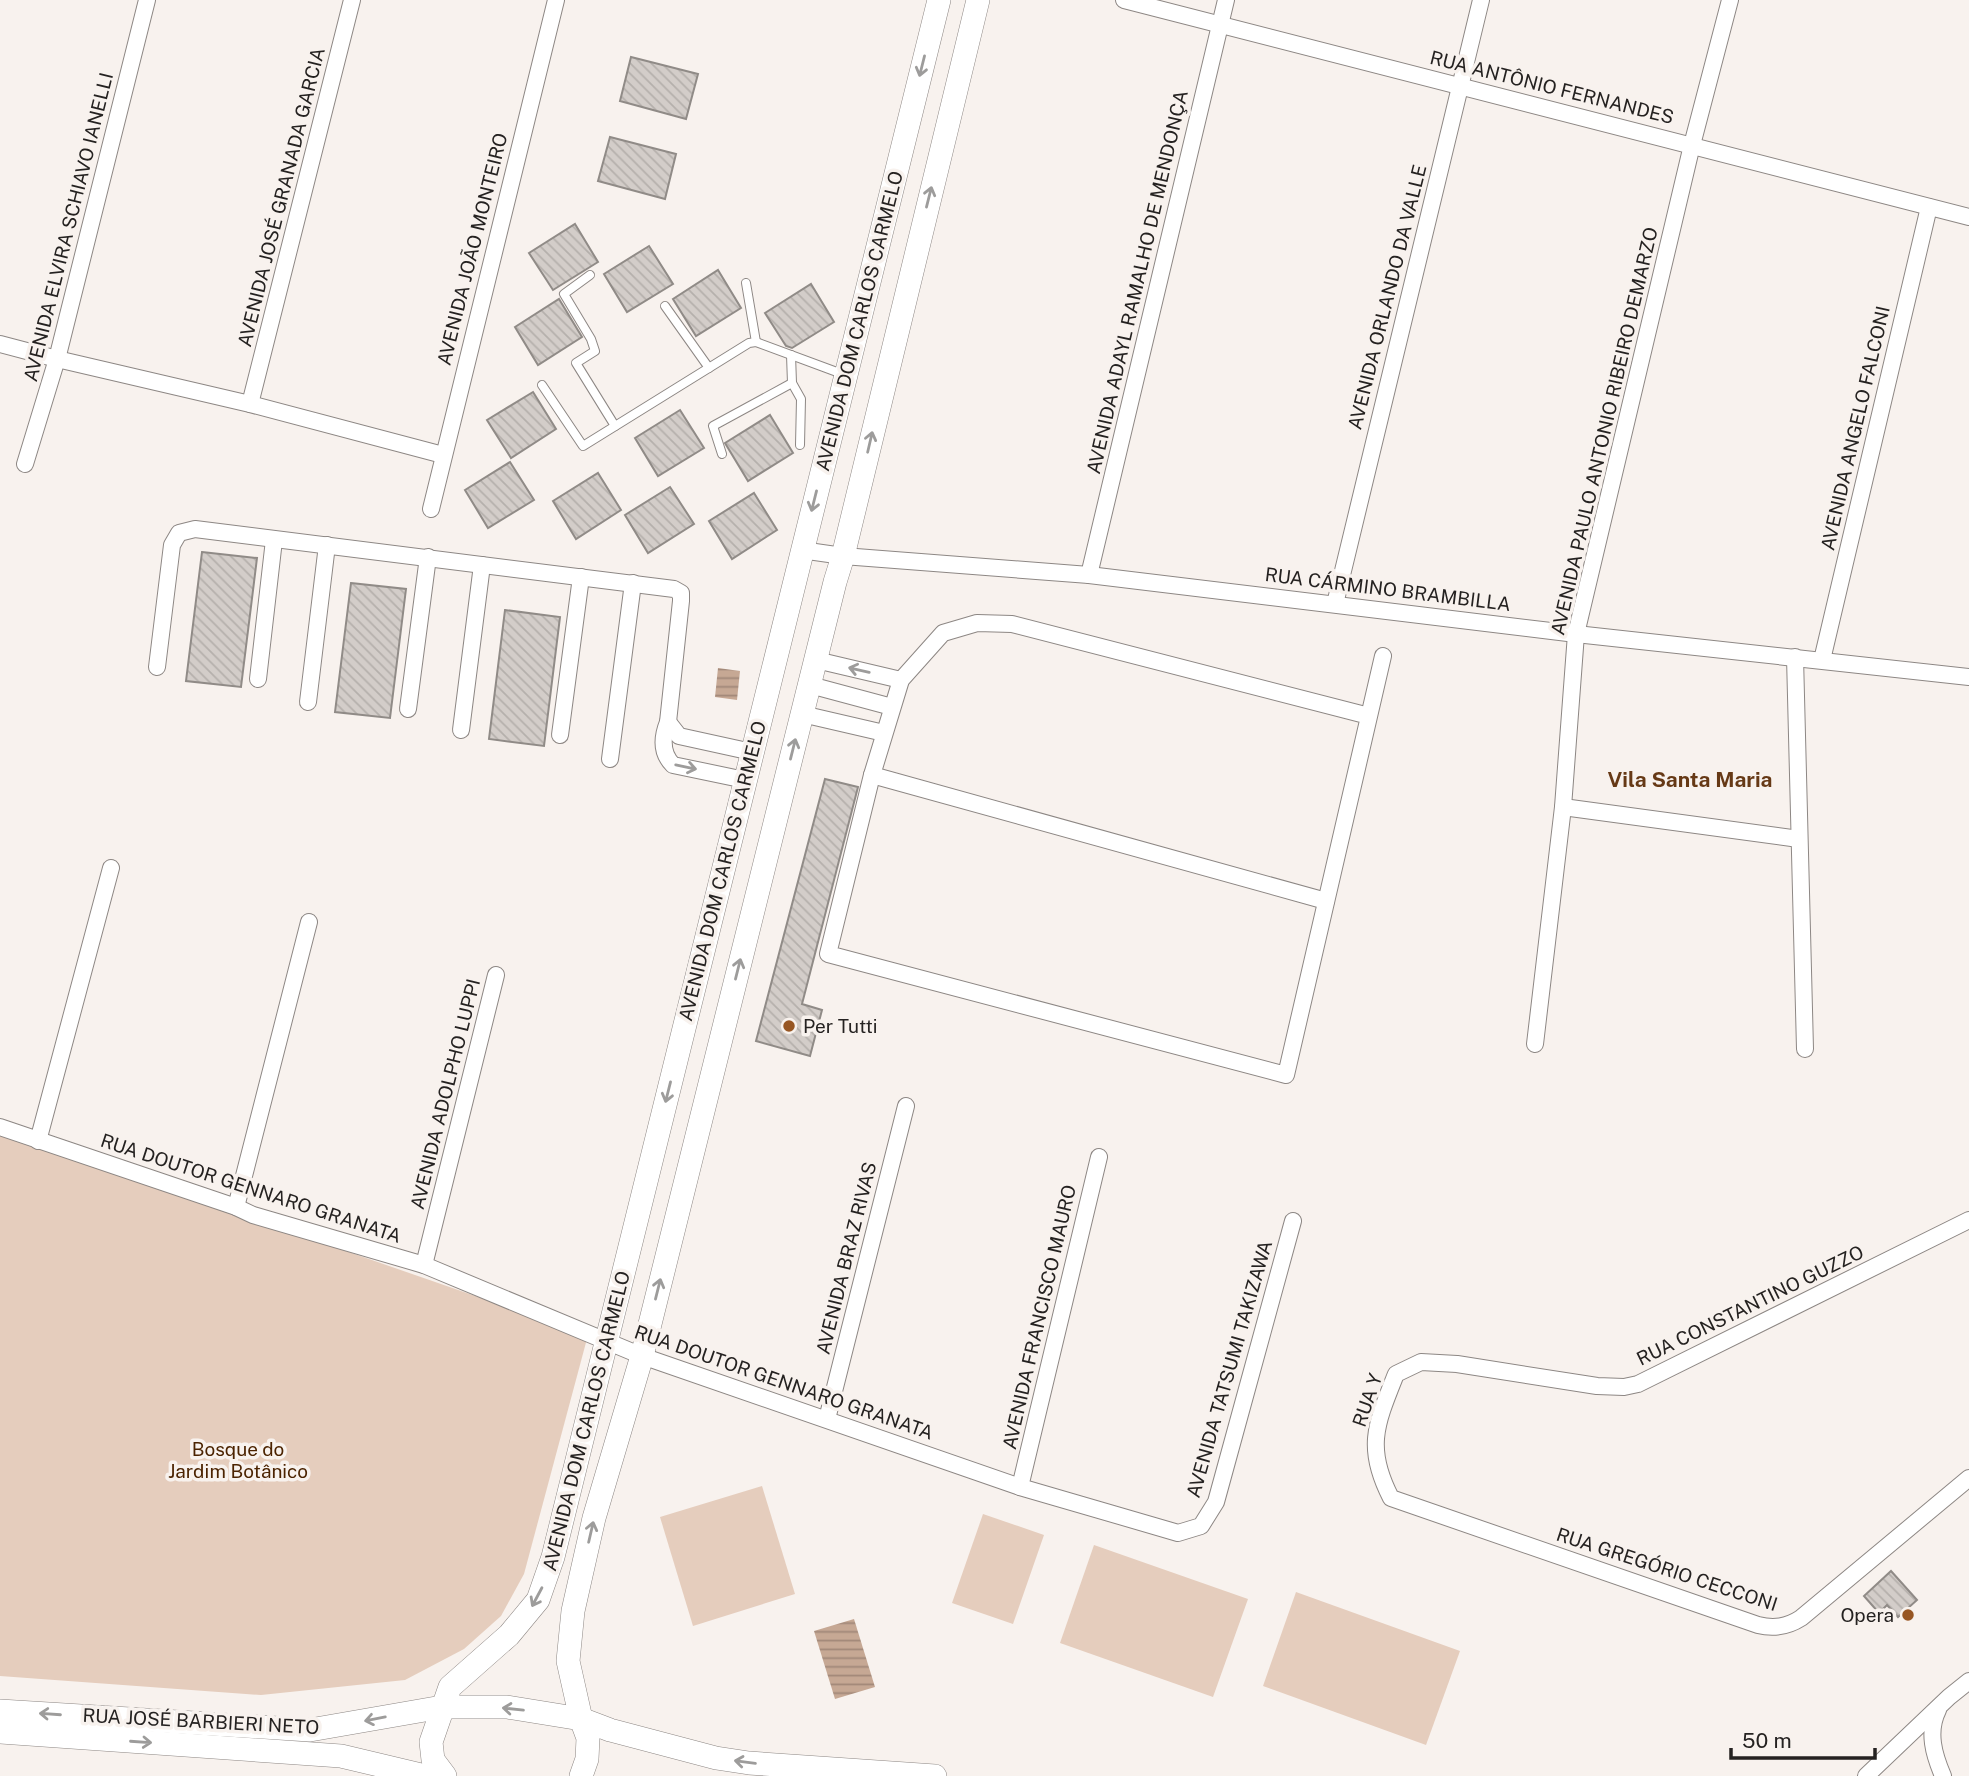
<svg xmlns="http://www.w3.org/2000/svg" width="1969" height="1776" font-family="'Public Sans',sans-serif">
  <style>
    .park { fill: #e5cdbd }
    .water { fill: url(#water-rules) }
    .building { fill: url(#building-back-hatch); stroke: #908b87; stroke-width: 2 }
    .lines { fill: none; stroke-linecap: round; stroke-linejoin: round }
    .lane-casing { stroke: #8d8784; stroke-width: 10 }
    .street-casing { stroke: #8d8784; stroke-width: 18 }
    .secondary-casing { stroke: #8d8784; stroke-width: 24 }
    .lane { stroke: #fff; stroke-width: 8 }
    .street { stroke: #fff; stroke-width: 16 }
    .secondary { stroke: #fff; stroke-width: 23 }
    .oneway { stroke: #9d9c9b }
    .poi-dot { fill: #975623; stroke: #f8f2ee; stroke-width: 2.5 }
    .labels { text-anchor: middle; stroke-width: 7; stroke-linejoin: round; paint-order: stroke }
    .street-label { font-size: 19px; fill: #252221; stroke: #f8f2ee }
    .poi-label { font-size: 19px; fill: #252221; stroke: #f8f2ee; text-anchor: start }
    .park-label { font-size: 19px; fill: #4b2301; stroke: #f8f2ee }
    .neighbourhood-label { font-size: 21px; font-weight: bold; fill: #663916; stroke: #f8f2ee }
  </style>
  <defs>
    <pattern id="water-rules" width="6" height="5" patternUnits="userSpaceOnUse" patternTransform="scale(1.75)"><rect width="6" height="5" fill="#c6a894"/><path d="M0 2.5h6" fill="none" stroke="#a18878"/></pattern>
    <pattern id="building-back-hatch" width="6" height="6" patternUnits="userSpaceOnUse" patternTransform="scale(1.75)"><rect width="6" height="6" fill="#d3cdc9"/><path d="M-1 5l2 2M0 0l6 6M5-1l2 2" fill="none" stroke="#b5b0ac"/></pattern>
  </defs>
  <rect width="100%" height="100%" fill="#f8f2ee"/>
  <g class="park">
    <polygon points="0,1131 588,1335 524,1574 501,1616 464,1649 405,1680 261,1695 0,1676"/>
    <polygon points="762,1486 795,1594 693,1626 660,1517"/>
    <polygon points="983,1514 1044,1535 1013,1624 952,1603"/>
    <polygon points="1094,1545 1248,1599 1213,1697 1060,1643"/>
    <polygon points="1296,1592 1460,1651 1426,1745 1263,1686"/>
  </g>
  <g class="water">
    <polygon points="718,668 740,671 737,700 715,697"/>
    <polygon points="854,1619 875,1687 835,1699 814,1631"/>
  </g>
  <g class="building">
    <polygon points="631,57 698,74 686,119 620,101"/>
    <polygon points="610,137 676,154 665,199 598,181"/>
    <polygon points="575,224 598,262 553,290 529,253"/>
    <polygon points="649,246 673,284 627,312 604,274"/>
    <polygon points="718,270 741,308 696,336 673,299"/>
    <polygon points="811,284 834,322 792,348 786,346 765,313"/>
    <polygon points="559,299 582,337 538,365 515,327"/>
    <polygon points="533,392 556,429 511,458 487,420"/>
    <polygon points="680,410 704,448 658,476 635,438"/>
    <polygon points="770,415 793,453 748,481 725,443"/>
    <polygon points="510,462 534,500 488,528 465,490"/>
    <polygon points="598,473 621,510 576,539 553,501"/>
    <polygon points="670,487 694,524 648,553 625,515"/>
    <polygon points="754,493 777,530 732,559 709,521"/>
    <polygon points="202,552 257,558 241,687 186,681"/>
    <polygon points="351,583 406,589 390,718 335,712"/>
    <polygon points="505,610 560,617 544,746 489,739"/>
    <polygon points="825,779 858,787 802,1004 822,1010 810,1056 756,1041"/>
    <polygon points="1891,1571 1917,1600 1898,1617 1887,1605 1879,1613 1864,1596"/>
  </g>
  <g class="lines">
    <g class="lane-casing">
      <g id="lane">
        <polyline points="590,275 564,294 591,339 595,351 576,363 615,426"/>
        <polyline points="746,283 756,342"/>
        <polyline points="665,306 709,368"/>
        <polyline points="791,355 792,383 801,399 800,445"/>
        <polyline points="542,385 583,446 749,343 756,342 845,375"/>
        <polyline points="722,454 713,426 792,383"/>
      </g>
    </g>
    <g class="street-casing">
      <g id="street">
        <polyline points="1124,0 1969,217"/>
        <polyline points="0,344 57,359 250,404 443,455"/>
        <polyline points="250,404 352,0"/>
        <polyline points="25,464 57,359 147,0"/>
        <polyline points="431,509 556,0"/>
        <polyline points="801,550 843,556 1089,575 1576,634 1969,677"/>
        <polyline points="1089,575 1226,0"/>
        <polyline points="1335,604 1481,0"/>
        <polyline points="1795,657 1805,1049"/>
        <polyline points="816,660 901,680"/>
        <polyline points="1822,660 1929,207"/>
        <path d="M 157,667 L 172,545 L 179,533 L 195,529 L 674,589 L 681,593 L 681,601 L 668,722 C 662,737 661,753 673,765 L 745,780"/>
        <polyline points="258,679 274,540"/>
        <polyline points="810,685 892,707"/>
        <polyline points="308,702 327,545"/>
        <polyline points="408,709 428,557"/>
        <polyline points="802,714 884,733"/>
        <polyline points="1369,716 1012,624 977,623 943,633 901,680 872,775 828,954 1286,1075 1383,656"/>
        <polyline points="668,722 679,736 752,752"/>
        <polyline points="461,730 482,565"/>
        <polyline points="560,735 581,577"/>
        <polyline points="610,759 633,583"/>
        <polyline points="872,775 1326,901"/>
        <polyline points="1563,807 1799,839"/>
        <polyline points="1535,1044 1563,807 1576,634 1692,145 1730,0"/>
        <polyline points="0,1127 236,1207 253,1215 424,1265 642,1356 1020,1487 1178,1533 1201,1526 1216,1502 1293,1221"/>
        <polyline points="38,1141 111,868"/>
        <polyline points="236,1207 309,922"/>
        <path d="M 1969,1220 L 1638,1384 L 1624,1387 L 1597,1386 L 1457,1364 L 1421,1362 L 1396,1374 C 1376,1424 1365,1448 1391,1498 L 1758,1625 C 1774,1629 1787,1627 1801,1618 L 1969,1478"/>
        <polyline points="424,1265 496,975"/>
        <polyline points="827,1419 906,1106"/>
        <polyline points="1020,1487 1099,1157"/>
        <path d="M 1938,1710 C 1927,1732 1934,1755 1943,1776"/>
        <polyline points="1866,1776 1949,1697 1969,1681"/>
      </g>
    </g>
    <g class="secondary-casing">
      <g id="secondary">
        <polyline points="0,1711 310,1730 442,1707 507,1707 581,1719 610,1730 716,1758 749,1763 935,1776"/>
        <polyline points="0,1732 341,1756 425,1776"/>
        <polyline points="445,1776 433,1760 431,1742 450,1687 509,1635 538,1600 553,1557 939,0"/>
        <polyline points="581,1776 587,1759 588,1738 581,1719 568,1661 573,1611 594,1518 642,1356 835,582 843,556 978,0"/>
      </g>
    </g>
    <use href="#lane" class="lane"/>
    <use href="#street" class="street"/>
    <use href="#secondary" class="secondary"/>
  </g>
  <defs><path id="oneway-shaft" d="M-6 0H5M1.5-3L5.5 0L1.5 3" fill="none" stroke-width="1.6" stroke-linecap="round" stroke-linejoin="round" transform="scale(1.75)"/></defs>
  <g class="oneway">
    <use href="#oneway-shaft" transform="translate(922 66) rotate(104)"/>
    <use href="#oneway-shaft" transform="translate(929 197) rotate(-76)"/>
    <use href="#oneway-shaft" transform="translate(870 442) rotate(-77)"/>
    <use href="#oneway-shaft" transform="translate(814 501) rotate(104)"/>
    <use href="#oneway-shaft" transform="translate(859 670) rotate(-167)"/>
    <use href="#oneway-shaft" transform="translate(793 749) rotate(-76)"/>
    <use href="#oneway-shaft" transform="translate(686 767) rotate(12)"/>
    <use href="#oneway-shaft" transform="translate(738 969) rotate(-76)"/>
    <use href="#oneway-shaft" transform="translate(668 1092) rotate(104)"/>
    <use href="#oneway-shaft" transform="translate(658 1289) rotate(-76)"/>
    <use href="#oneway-shaft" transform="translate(591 1532) rotate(-77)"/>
    <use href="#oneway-shaft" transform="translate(537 1597) rotate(118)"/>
    <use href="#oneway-shaft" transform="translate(513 1709) rotate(-174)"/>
    <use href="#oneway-shaft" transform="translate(50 1714) rotate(-176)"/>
    <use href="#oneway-shaft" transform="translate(375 1719) rotate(169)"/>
    <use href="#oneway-shaft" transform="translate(141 1742) rotate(4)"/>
    <use href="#oneway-shaft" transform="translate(745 1762) rotate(-173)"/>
  </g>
  <g class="poi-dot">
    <circle cx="789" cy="1026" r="7"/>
    <circle cx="1908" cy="1615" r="7"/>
  </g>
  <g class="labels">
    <g class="street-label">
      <text transform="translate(1552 87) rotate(14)" y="7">RUA ANTÔNIO FERNANDES</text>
      <text transform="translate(281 197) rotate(-76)" y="7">AVENIDA JOSÉ GRANADA GARCIA</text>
      <text transform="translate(68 227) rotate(-76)" y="7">AVENIDA ELVIRA SCHIAVO IANELLI</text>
      <text transform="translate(472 249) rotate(-76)" y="7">AVENIDA JOÃO MONTEIRO</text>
      <text transform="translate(1137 282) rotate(-77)" y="7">AVENIDA ADAYL RAMALHO DE MENDONÇA</text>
      <text transform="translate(1387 297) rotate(-76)" y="7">AVENIDA ORLANDO DA VALLE</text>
      <text transform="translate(859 321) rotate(-76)" y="7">AVENIDA DOM CARLOS CARMELO</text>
      <text transform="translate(1855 428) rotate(-77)" y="7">AVENIDA ANGELO FALCONI</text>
      <text transform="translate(1604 431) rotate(-77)" y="7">AVENIDA PAULO ANTONIO RIBEIRO DEMARZO</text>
      <text transform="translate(1388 589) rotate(7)" y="7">RUA CÁRMINO BRAMBILLA</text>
      <text transform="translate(722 871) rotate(-76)" y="7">AVENIDA DOM CARLOS CARMELO</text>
      <text transform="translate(445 1094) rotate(-76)" y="7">AVENIDA ADOLPHO LUPPI</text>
      <text transform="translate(251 1188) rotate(18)" y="7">RUA DOUTOR GENNARO GRANATA</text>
      <text transform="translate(846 1258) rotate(-76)" y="7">AVENIDA BRAZ RIVAS</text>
      <text transform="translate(1750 1305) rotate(-26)" y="7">RUA CONSTANTINO GUZZO</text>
      <text transform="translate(1039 1317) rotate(-77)" y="7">AVENIDA FRANCISCO MAURO</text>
      <text transform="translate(1229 1369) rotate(-74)" y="7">AVENIDA TATSUMI TAKIZAWA</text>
      <text transform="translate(784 1382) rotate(19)" y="7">RUA DOUTOR GENNARO GRANATA</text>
      <text transform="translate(1367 1400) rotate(-71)" y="7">RUA Y</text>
      <text transform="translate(586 1421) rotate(-76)" y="7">AVENIDA DOM CARLOS CARMELO</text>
      <text transform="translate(1667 1569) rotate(18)" y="7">RUA GREGÓRIO CECCONI</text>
      <text transform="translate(201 1721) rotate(3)" y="7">RUA JOSÉ BARBIERI NETO</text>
    </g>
    <g class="poi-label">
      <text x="803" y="1033">Per Tutti</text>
      <text x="1894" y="1622" text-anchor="end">Opera</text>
    </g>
    <g class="park-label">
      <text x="238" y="1456">Bosque do<tspan x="238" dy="22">Jardim Botânico</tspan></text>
    </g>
    <g class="neighbourhood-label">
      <text x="1690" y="787">Vila Santa Maria</text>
    </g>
  </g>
  <path d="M1731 1748v10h144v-10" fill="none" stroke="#252221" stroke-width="3.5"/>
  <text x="1742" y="1748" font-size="21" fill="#252221" stroke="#f8f2ee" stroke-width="5" paint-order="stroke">50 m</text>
</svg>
